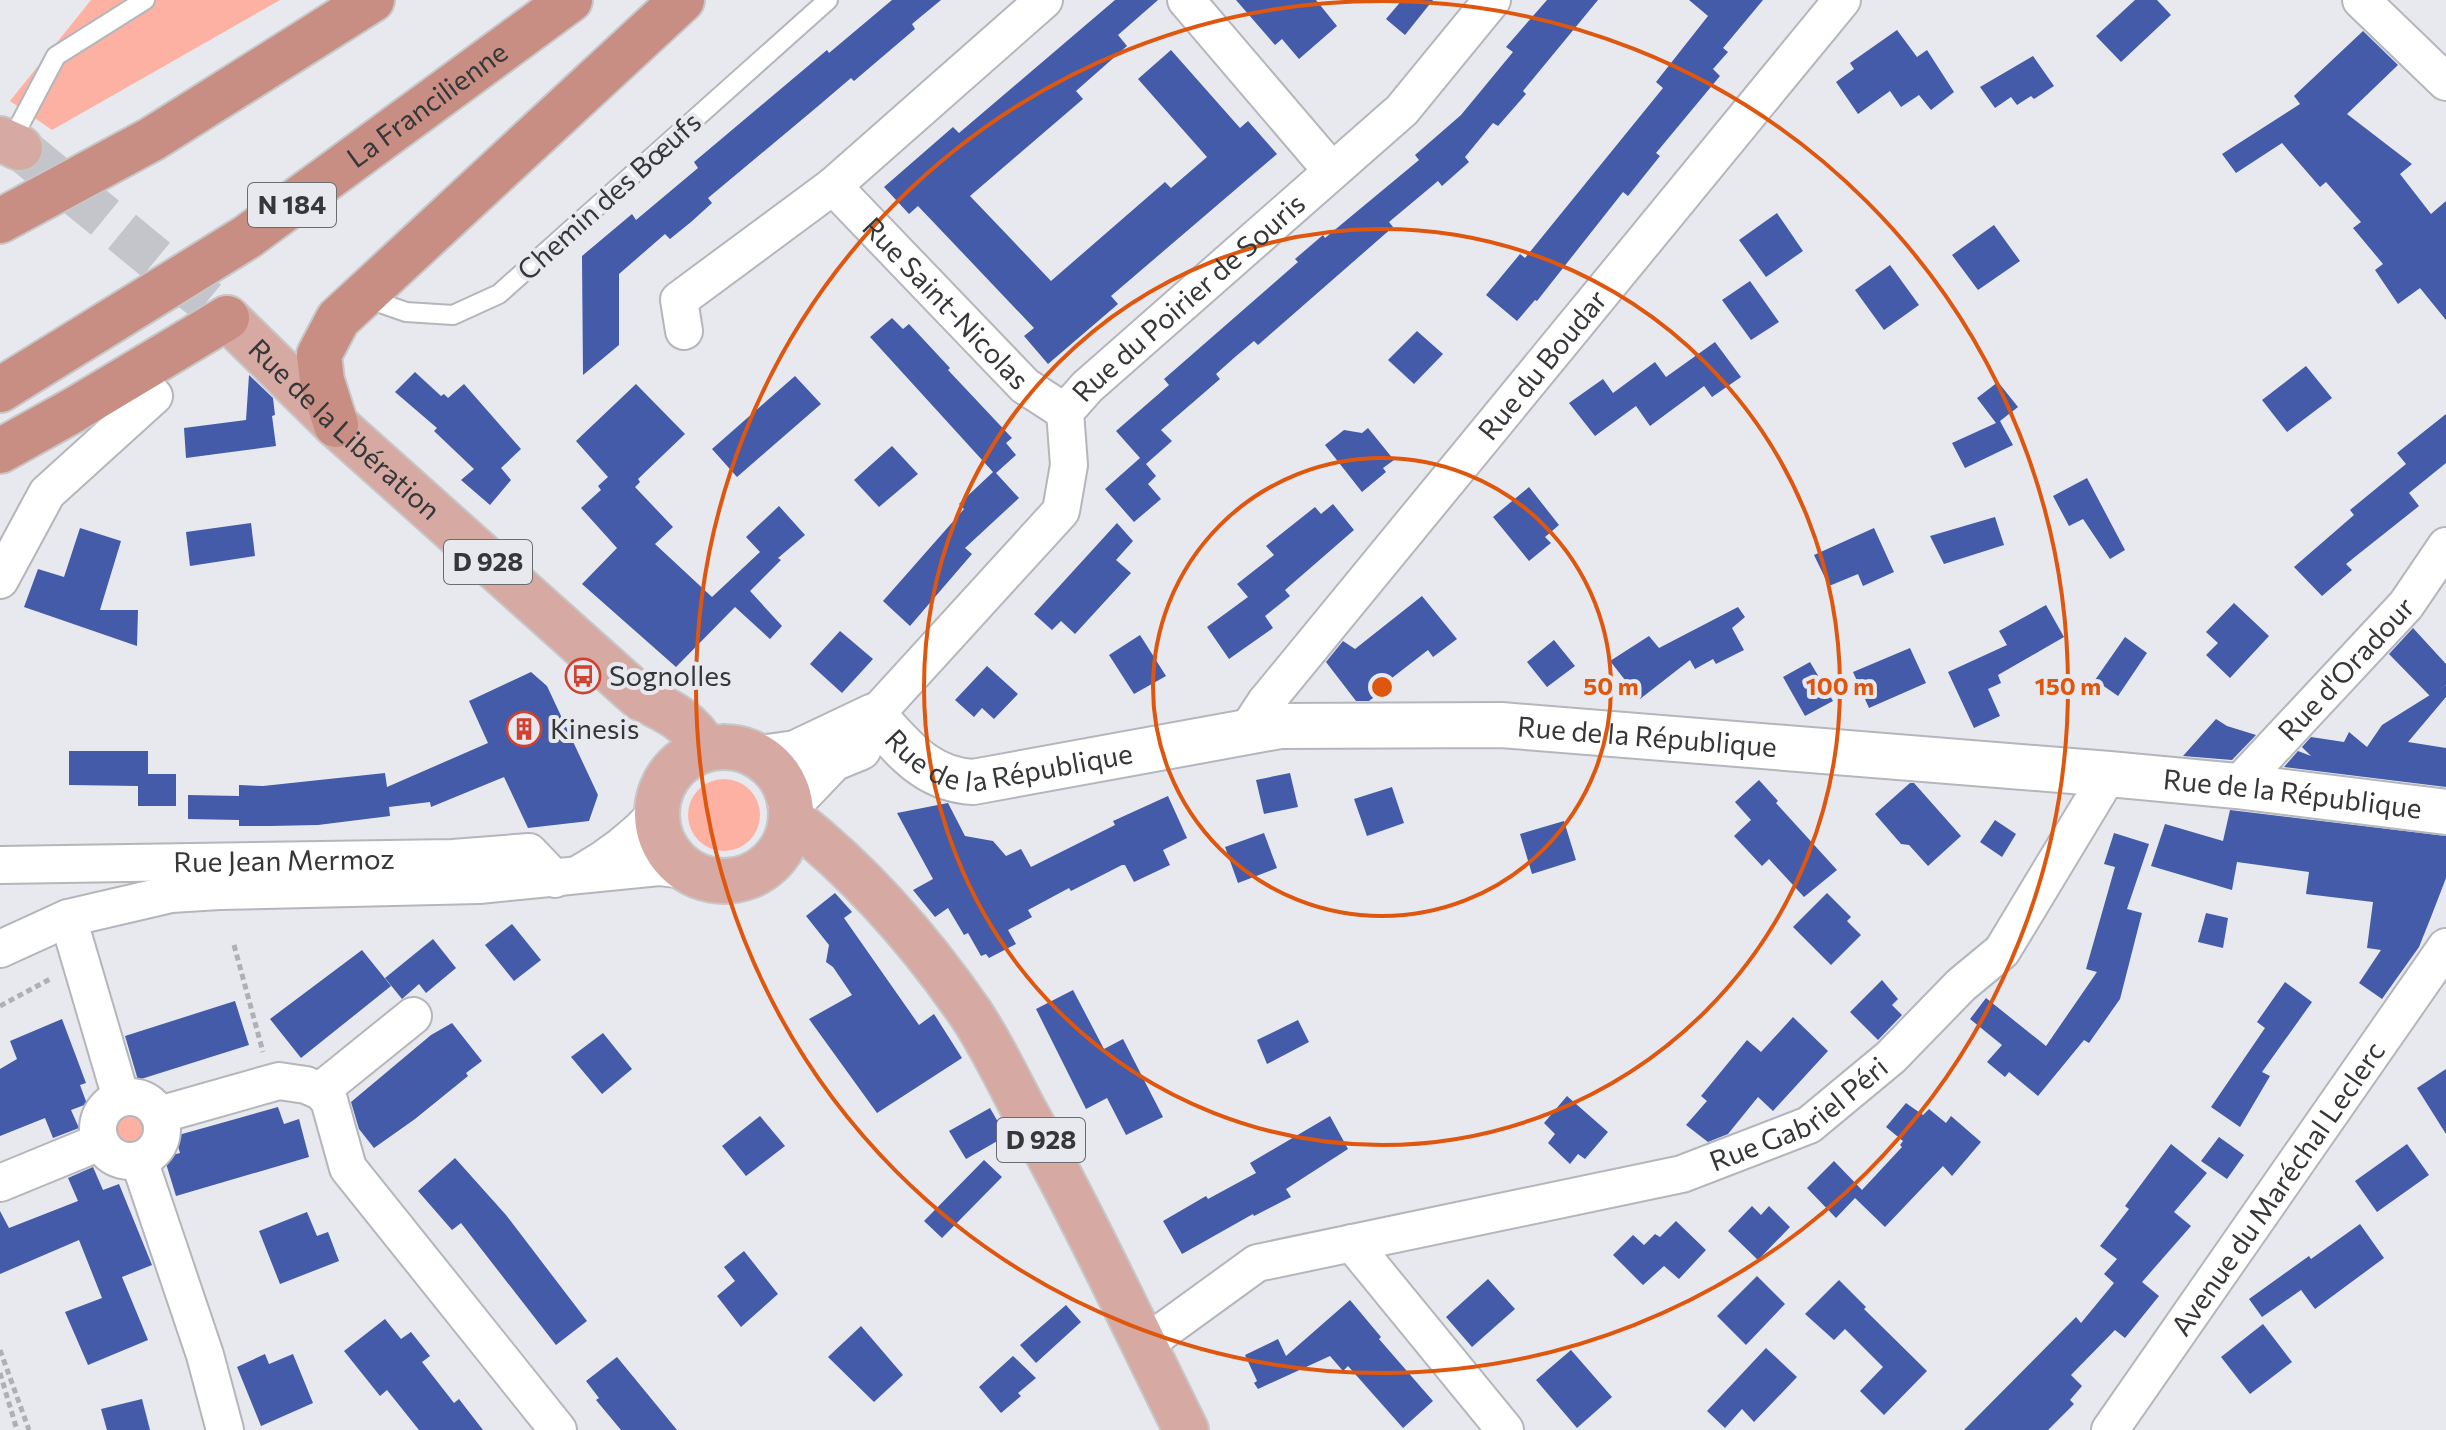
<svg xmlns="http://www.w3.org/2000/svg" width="2446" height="1430" font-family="Commissioner,sans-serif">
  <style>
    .green { fill: #fdb1a3 }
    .building { fill: #435ba8 }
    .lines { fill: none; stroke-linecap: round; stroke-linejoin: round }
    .primary-tunnel { stroke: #c4c5cb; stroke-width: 44; stroke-dasharray: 44 22; stroke-linecap: butt }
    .service-casing { stroke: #b4b6bc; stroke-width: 22 }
    .minor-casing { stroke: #b4b6bc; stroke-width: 40 }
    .tertiary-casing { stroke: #b4b6bc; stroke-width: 48 }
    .primary-casing { stroke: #c7c7c8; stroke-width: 48 }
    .trunk-casing { stroke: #c7c7c8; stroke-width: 48 }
    .path { stroke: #afb0b5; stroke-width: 5; stroke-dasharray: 6 4; stroke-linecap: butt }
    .service { stroke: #fff; stroke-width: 18 }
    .minor { stroke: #fff; stroke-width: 36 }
    .tertiary { stroke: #fff; stroke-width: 44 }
    .primary { stroke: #d6aaa3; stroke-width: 44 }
    .trunk { stroke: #c88e84; stroke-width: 44 }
    .ring { fill: none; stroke: #df570e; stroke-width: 4 }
    .labels { text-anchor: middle; stroke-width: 8; stroke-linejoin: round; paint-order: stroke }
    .shield { fill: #e7e9ef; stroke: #6b6c70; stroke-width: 2 }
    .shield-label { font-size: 26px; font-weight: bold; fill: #363739 }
    .street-label { font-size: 28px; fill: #363739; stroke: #e7e9ef }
    .poi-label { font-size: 28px; fill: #363739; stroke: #e7e9ef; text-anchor: start }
    .centre { fill: #df570e; stroke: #e7e9ef; stroke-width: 4 }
    .ring-label { font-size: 24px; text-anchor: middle; font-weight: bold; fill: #df570e; stroke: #e7e9ef; stroke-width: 8; stroke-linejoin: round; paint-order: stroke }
  </style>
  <rect width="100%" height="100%" fill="#e7e9ef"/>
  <g class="green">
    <polygon points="91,0 280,0 52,130 10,101"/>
    <circle cx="724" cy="815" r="36"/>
    <circle cx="130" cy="1129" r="18"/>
  </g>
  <g class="building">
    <polygon points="892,0 941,0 912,24 915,29 854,81 851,78 817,107 708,198 712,203 691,222 670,239 665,234 619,274 619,345 583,375 582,256 632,214 636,220 698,168 694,162 827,50 829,53"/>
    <polygon points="1115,0 1158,0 1118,35 1127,46 1076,91 1083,99 970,196 1051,281 1165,182 1171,188 1207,157 1138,79 1171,50 1240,128 1248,121 1277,154 1111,296 1118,304 1048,364 1024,336 1034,328 918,206 909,214 884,187 953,127 959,133"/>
    <polygon points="1236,0 1316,0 1337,26 1299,59 1282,39 1275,45"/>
    <polygon points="1402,0 1433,0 1405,35 1386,19"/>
    <polygon points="1547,0 1598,0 1523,91 1526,94 1498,126 1493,123 1465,157 1469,162 1442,186 1438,181 1389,222 1393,227 1258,345 1254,341 1235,357 1216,374 1220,379 1161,430 1172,441 1146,464 1156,476 1148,484 1161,499 1134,522 1105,489 1140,458 1116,431 1169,385 1164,379 1298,262 1295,259 1323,235 1325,238 1419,160 1415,155 1461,115 1513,52 1506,47"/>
    <polygon points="1689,0 1763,0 1723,48 1728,52 1713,69 1720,76 1656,153 1660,156 1628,196 1623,192 1537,301 1535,300 1517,321 1486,295 1520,254 1525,258 1663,88 1656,82 1708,16"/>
    <polygon points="2135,0 2157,0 2171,15 2121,62 2096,36"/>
    <polygon points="1897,30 1917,57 1927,50 1954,92 1931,110 1919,95 1901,107 1890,91 1858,114 1836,82 1854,69 1850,63"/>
    <polygon points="2363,31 2398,65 2347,114 2412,164 2400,174 2431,214 2446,201 2446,320 2420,288 2398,304 2375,270 2383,264 2353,228 2361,222 2326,182 2320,187 2282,143 2236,173 2222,154 2300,104 2294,96"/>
    <polygon points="2033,56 2054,86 2034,99 2031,96 2017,105 2011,97 1995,108 1980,87"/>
    <polygon points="1777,213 1803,251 1766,277 1739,240"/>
    <polygon points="1994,225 2020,261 1978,290 1952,255"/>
    <polygon points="1890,265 1919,305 1884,330 1855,290"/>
    <polygon points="1750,281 1779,322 1751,340 1722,300"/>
    <polygon points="892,318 903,329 909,324 950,368 948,370 1012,438 1006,443 1016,455 996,473 1019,498 965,548 972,554 910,626 883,601 964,509 959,504 993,472 870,337"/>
    <polygon points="1417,331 1443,354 1414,384 1388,360"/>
    <polygon points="1715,342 1741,377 1712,397 1704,386 1650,426 1636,406 1595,436 1569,403 1603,379 1613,393 1655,362 1666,377"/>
    <polygon points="2306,366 2332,398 2287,432 2262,400"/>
    <polygon points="415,372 441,396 444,394 448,398 464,384 521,449 501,468 511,480 490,505 461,480 474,469 434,431 437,428 395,392"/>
    <polygon points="249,375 273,398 275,415 272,416 276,446 186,458 184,428 246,420"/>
    <polygon points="795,376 821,404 737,477 712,449"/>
    <polygon points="1998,382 2018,407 2000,421 2013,445 1965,468 1952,443 1996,423 1977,398"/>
    <polygon points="636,384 685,434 638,479 640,482 635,487 673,527 655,544 712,597 760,552 746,537 779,506 805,535 778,558 781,560 750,591 782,626 770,639 735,607 676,667 582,584 617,548 581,508 601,490 598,486 608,477 576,441"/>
    <polygon points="2446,414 2446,463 2409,493 2419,506 2346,564 2352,570 2322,596 2294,567 2354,515 2350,510 2406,464 2397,453"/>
    <polygon points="1368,428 1394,460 1383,468 1386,472 1362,492 1325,445 1344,430 1362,433"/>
    <polygon points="892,446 918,474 879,507 854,480"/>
    <polygon points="2087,478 2125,550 2110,559 2083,519 2069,526 2053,496"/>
    <polygon points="1529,487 1559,525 1545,537 1551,543 1529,561 1493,517"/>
    <polygon points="1333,504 1354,530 1285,590 1290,596 1265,616 1273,628 1229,659 1207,627 1248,597 1237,584 1274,555 1266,546 1315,507 1321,514"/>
    <polygon points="1995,517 2004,545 1944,564 1930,536"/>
    <polygon points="251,523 255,556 190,566 186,532"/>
    <polygon points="1117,523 1133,541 1116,560 1131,573 1075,634 1061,621 1052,630 1034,614"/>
    <polygon points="80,528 121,541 100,610 138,610 137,646 24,607 38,569 64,577"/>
    <polygon points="1874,528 1894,572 1863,586 1858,574 1829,586 1814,555"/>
    <polygon points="1422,596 1457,639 1433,657 1428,650 1379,688 1381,692 1369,701 1356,701 1326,662 1343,641 1355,649"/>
    <polygon points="2234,603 2269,636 2230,678 2206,655 2218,643 2206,632"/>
    <polygon points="2046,605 2064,637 1998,675 2001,683 1988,689 2000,716 1974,728 1948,672 2007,645 1999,631"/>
    <polygon points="1738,607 1745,617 1732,628 1744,650 1716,664 1713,659 1695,669 1690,660 1640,699 1610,661 1649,636 1659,648"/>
    <polygon points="2413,628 2446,664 2446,685 2430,696 2389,654"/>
    <polygon points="840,631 873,659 842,693 810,664"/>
    <polygon points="1140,635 1166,676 1134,694 1109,655"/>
    <polygon points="2125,637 2147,653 2118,696 2095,680"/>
    <polygon points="1554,640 1575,666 1547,687 1527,662"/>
    <polygon points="1910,648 1926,683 1869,708 1853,672"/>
    <polygon points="1810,662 1833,701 1805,716 1783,677"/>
    <polygon points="987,666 1018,694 994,719 982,708 974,717 955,700"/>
    <polygon points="531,672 547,686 598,795 589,821 528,828 504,777 431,807 430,802 389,807 390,816 318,825 270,826 239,826 239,820 188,819 188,795 239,796 239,785 263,786 385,773 387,787 488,743 469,701"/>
    <polygon points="2446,685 2446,697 2408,742 2446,748 2446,787 2284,767 2298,751 2311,756 2302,747 2311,737 2344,742 2349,732 2367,747 2382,725"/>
    <polygon points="2216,719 2227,726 2256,735 2232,760 2183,756"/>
    <polygon points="69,751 148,751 148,774 176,774 176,806 138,806 138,786 69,785"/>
    <polygon points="1290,773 1298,807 1264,814 1256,780"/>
    <polygon points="1759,780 1778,801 1776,803 1837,870 1804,897 1769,859 1762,866 1734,836 1751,820 1735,802"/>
    <polygon points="1910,783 1914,783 1961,836 1928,866 1909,845 1901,844 1875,814"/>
    <polygon points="1392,787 1404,823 1367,836 1354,799"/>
    <polygon points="1168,796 1187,838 1163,850 1170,865 1134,882 1125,865 1122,865 1071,891 1069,888 1028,910 1032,917 1008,930 1016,944 989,958 986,954 981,956 968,933 964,935 948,908 935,917 913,890 933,879 897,813 948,803 965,836 993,841 1006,856 1021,849 1031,867 1115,825 1113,821"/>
    <polygon points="2230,810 2446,836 2446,878 2431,917 2419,947 2382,999 2359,983 2381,950 2367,948 2373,902 2306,894 2309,872 2237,862 2232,890 2151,866 2165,824 2223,841"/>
    <polygon points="1995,820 2016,834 2002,857 1980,842"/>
    <polygon points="1564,821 1576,860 1532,874 1520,834"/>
    <polygon points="1264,833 1277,868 1238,883 1225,847"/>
    <polygon points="2114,833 2149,844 2127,909 2142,913 2120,999 2089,1043 2084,1040 2038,1096 2009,1072 2005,1077 1987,1062 2002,1045 1970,1019 1986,998 2046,1046 2097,972 2086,969 2115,867 2104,864"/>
    <polygon points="835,893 852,912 844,918 919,1025 934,1014 962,1058 877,1113 809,1019 852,995 833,967 826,962 829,945 806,916"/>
    <polygon points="1827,893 1851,917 1847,921 1861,935 1831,965 1793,927"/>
    <polygon points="2206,913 2228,918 2223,948 2198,942"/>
    <polygon points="512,924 541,960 514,981 485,945"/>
    <polygon points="433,939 456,968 426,993 419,984 402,999 385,978"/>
    <polygon points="362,950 391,986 301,1058 270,1019"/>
    <polygon points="1882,980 1898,999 1892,1005 1902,1015 1878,1040 1850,1012"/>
    <polygon points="2285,982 2312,1002 2262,1072 2270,1076 2240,1127 2211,1107 2265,1028 2257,1022"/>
    <polygon points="1073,990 1104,1049 1123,1039 1163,1117 1126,1135 1107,1098 1086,1109 1036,1009"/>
    <polygon points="235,1001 249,1045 138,1080 125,1036"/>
    <polygon points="1793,1017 1828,1051 1773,1111 1758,1097 1728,1134 1708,1142 1686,1125 1707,1101 1701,1096 1747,1040 1761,1052"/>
    <polygon points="62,1019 86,1083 80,1085 87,1104 71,1110 79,1128 53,1138 45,1118 0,1136 0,1069 17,1059 10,1041"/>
    <polygon points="1298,1020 1309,1042 1267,1064 1257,1040"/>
    <polygon points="452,1023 482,1061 466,1073 468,1076 415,1119 374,1148 359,1129 351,1102 431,1035"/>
    <polygon points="603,1033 632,1069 602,1094 571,1057"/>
    <polygon points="2446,1069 2446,1134 2417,1088"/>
    <polygon points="1567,1096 1608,1132 1585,1159 1578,1154 1570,1164 1548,1143 1555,1134 1544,1123"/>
    <polygon points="1906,1103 1923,1115 1929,1109 1946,1123 1951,1116 1981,1142 1952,1176 1943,1166 1885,1227 1855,1198 1836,1218 1807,1188 1834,1161 1862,1190 1902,1147 1900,1145 1903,1141 1886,1127"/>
    <polygon points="278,1107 284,1124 299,1119 309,1157 176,1196 164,1157 180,1153 175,1136"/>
    <polygon points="990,1108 1006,1136 966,1159 949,1131"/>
    <polygon points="760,1116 785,1146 746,1176 722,1146"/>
    <polygon points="1330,1116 1348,1149 1286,1189 1291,1197 1254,1216 1253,1214 1182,1254 1163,1221 1206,1196 1208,1199 1256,1173 1250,1163"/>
    <polygon points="2219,1137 2244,1155 2227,1179 2201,1161"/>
    <polygon points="2171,1144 2207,1173 2174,1212 2191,1226 2142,1282 2159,1296 2125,1338 2115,1330 2071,1375 2082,1386 2070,1400 2074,1404 2048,1430 1964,1430 2076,1317 2081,1323 2114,1283 2104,1274 2117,1259 2100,1246 2129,1209 2125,1206"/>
    <polygon points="2407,1144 2429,1175 2377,1212 2355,1181"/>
    <polygon points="455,1158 506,1215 587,1321 556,1345 461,1223 452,1230 418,1191"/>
    <polygon points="984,1160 1002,1177 942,1238 924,1221"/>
    <polygon points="93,1167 103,1190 119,1184 152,1265 122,1277 148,1340 88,1365 65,1312 102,1298 79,1240 0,1274 0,1211 9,1228 78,1201 68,1178"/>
    <polygon points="1752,1206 1761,1215 1769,1206 1790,1227 1758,1260 1728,1231"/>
    <polygon points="307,1212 317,1236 328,1232 339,1261 280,1284 259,1231"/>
    <polygon points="1676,1221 1706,1250 1679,1279 1664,1266 1643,1285 1613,1255 1633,1235 1644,1245 1655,1234 1660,1237"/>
    <polygon points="2360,1224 2384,1258 2315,1309 2301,1290 2262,1317 2249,1299 2309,1256 2311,1259"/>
    <polygon points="744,1251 778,1294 741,1327 717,1296 735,1281 724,1267"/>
    <polygon points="1757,1276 1785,1304 1746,1345 1717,1316"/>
    <polygon points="1488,1279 1515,1309 1472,1347 1446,1317"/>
    <polygon points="1839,1280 1866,1307 1864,1309 1927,1371 1884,1415 1860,1391 1883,1367 1845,1329 1834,1340 1805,1314"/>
    <polygon points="1350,1300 1381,1337 1379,1339 1433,1401 1403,1428 1348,1366 1343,1371 1330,1356 1258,1389 1254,1383 1257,1381 1245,1355 1278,1339 1286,1356"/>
    <polygon points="1066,1305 1081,1322 1036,1363 1020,1345"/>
    <polygon points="385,1319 401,1339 411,1332 430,1356 422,1362 454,1403 459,1399 483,1430 419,1430 387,1390 380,1396 344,1351"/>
    <polygon points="2263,1324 2292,1362 2250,1394 2221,1357"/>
    <polygon points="861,1326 903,1375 874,1402 828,1357"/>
    <polygon points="1766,1348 1797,1377 1754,1422 1742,1409 1725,1428 1707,1411"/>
    <polygon points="1571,1350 1612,1397 1577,1428 1536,1380"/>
    <polygon points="265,1354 269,1364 293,1354 313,1403 261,1426 237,1367"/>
    <polygon points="1013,1356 1036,1378 1018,1393 1021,1396 1001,1413 979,1387"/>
    <polygon points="617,1357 677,1430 621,1430 596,1400 599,1398 586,1381"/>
    <polygon points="142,1399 150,1430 107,1430 101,1409"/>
  </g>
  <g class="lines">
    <polyline class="primary-tunnel" points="20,148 227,318"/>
    <g class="service-casing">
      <g id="service">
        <polyline points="10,143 56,56 145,0"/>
        <polyline points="363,297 406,312 453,315 499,294 828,0"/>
      </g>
    </g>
    <g class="minor-casing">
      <g id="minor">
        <path id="s1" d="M 1044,0 L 833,186 L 1025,386 L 1065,412"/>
        <polyline points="1186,0 1332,171"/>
        <polyline points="2361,0 2446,82"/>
        <polyline points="684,331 679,300 833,186"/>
        <polyline points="0,580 47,493 154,396"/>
        <path id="s2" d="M 874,716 L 1061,511 L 1069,465 L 1065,412 L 1087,387 L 1402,110 L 1492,0"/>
        <path id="s3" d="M 1246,732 L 1265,703 L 1842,0"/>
        <path id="s4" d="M 2237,786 L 2406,605 L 2446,546"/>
        <path id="s5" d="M 0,865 L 453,858 L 529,852 L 555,879"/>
        <path d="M 582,872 C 611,856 633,839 656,814"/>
        <polyline points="68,918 121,1098"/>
        <polyline points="0,949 68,918 171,894 219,891 479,885 659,867 685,870"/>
        <polyline points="320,1091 413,1016"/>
        <circle cx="130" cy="1129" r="32"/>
        <polyline points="159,1115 279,1081 306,1085 320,1091 329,1100 348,1168 558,1430"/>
        <polyline points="139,1160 205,1355 225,1430"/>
        <polyline points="0,1183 100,1142"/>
        <polyline points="1352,1243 1505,1430"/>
        <path id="s6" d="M 1144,1345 L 1257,1263 L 1682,1174 L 1809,1125 L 1891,1057 L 1961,985 L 2002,951 L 2109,774"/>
        <path id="s7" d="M 2110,1430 L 2446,947"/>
      </g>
    </g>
    <g class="tertiary-casing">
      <g id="tertiary">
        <path id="s8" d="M 761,758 L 796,753 L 874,716 C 904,748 925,779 973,782 L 1280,726 L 1501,725 L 2109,774 L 2237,786 L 2446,812"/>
        <polyline points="790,803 832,759 859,748"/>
      </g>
    </g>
    <g class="primary-casing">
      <g id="primary">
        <polyline points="0,139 20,148"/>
        <path id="s9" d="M 227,318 L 336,425 L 641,698 C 669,711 691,722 706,749"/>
        <circle cx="724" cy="814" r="67"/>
        <path d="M 791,818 C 861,873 920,940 971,1014 C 991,1044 1007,1078 1024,1110 C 1082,1214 1133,1323 1186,1430"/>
      </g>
    </g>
    <g class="trunk-casing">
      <g id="trunk">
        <polyline points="0,221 152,139 372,0"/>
        <path id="s10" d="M 0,390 L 247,237 L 570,0"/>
        <polyline points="336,425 322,381 319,355 338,319 682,0"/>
        <polyline points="0,451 72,411 227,318"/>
      </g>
    </g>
    <g class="path">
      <polyline points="234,945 263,1052"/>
      <polyline points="0,1006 52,978"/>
      <polyline points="0,1350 29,1430"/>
      <polyline points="0,1373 17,1430"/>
    </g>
    <use href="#service" class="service"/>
    <use href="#minor" class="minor"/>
    <use href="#tertiary" class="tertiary"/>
    <use href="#primary" class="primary"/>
    <use href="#trunk" class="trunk"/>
  </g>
  <g class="ring">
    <circle cx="1382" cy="687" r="229"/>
    <circle cx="1382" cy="687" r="458"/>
    <circle cx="1382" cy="687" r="686"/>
  </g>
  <defs>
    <g id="bus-ring" transform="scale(1.8)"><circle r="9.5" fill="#e7e9ef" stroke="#cf4231" stroke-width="1.5"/><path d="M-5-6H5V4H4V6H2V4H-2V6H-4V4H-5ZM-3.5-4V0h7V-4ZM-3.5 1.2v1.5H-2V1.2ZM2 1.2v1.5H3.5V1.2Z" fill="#cf4231"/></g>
    <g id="building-ring" transform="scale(1.8)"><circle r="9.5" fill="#e7e9ef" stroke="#cf4231" stroke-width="1.5"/><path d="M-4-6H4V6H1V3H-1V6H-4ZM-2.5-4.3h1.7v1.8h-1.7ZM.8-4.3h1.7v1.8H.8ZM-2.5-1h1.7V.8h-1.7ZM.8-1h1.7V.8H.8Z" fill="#cf4231"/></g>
  </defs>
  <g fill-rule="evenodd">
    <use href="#bus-ring" x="583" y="676"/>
    <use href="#building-ring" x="524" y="729"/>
  </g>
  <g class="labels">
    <g class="shield">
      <rect x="248" y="183" width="88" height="44" rx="6"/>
      <rect x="444" y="540" width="88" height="44" rx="6"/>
      <rect x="997" y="1118" width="88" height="44" rx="6"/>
    </g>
    <g class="shield-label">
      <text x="292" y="214">N 184</text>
      <text x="488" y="571">D 928</text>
      <text x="1041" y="1149">D 928</text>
    </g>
    <g class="street-label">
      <text dy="10" stroke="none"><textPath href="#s10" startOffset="514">La Francilienne</textPath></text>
      <text transform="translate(609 196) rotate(-42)" y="10">Chemin des Bœufs</text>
      <text dy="10" stroke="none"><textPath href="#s2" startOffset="546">Rue du Poirier de Souris</textPath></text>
      <text dy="10" stroke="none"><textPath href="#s1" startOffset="444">Rue Saint-Nicolas</textPath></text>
      <text dy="10" stroke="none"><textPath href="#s3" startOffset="472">Rue du Boudar</textPath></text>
      <text dy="10" stroke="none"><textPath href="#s9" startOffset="162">Rue de la Libération</textPath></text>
      <text dy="10" stroke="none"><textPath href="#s4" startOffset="160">Rue d'Oradour</textPath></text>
      <text dy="10" stroke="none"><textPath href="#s8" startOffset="276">Rue de la République</textPath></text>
      <text dy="10" stroke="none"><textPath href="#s8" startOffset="924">Rue de la République</textPath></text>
      <text dy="10" stroke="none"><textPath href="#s8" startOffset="1572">Rue de la République</textPath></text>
      <text dy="10" stroke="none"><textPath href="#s5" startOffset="284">Rue Jean Mermoz</textPath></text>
      <text dy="10" stroke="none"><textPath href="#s6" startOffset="706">Rue Gabriel Péri</textPath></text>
      <text dy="10" stroke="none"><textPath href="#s7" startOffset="294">Avenue du Maréchal Leclerc</textPath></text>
    </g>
    <g class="poi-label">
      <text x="609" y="686">Sognolles</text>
      <text x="550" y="739">Kinesis</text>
    </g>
  </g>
  <circle cx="1382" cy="687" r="12" class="centre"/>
  <g class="ring-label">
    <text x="1611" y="695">50 m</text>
    <text x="1840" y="695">100 m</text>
    <text x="2068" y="695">150 m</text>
  </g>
</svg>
